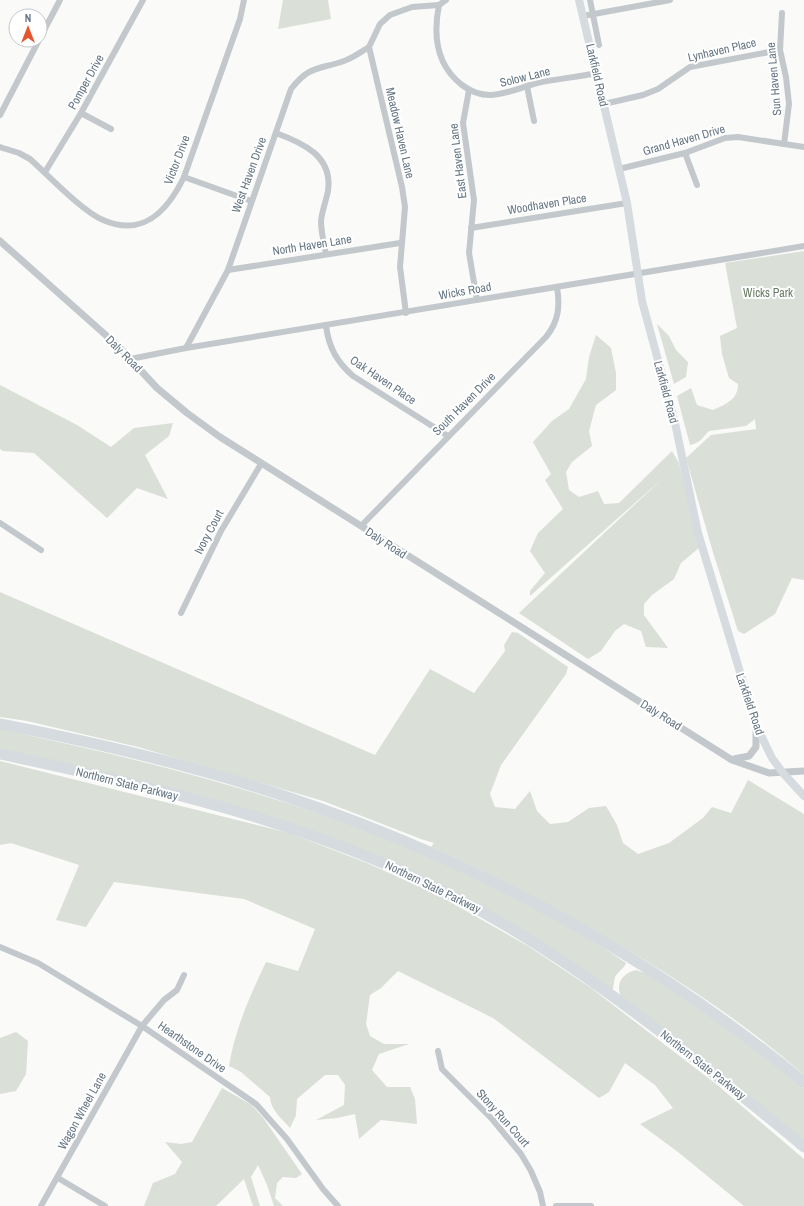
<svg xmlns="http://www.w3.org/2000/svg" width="804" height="1206" font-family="'Archivo Narrow',sans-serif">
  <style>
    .green { fill: #dadfd7 }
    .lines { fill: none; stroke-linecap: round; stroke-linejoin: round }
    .minor { stroke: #c3c8cc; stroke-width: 6 }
    .tertiary { stroke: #c3c8cc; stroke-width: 7 }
    .secondary { stroke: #d6dbdf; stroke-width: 8 }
    .motorway { stroke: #d6dbdf; stroke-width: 11 }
    .labels { text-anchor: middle; stroke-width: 4; stroke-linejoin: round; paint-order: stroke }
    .street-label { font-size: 12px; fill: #657683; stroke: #fff }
    .park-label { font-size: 12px; fill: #687a64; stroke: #fff }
  </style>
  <rect width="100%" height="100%" fill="#fafaf8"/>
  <g class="green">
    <polygon points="283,0 328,0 331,19 278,29"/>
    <path d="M 804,251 L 804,580 L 792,578 L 775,614 L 744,634 L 738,631 L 712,549 L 686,458 L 711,435 L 756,429 L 755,419 L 746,426 L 709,431 C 703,437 699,444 690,445 L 677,396 L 691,388 L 697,405 L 713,410 C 726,404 738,400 738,384 L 729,378 L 722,354 L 720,336 L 737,328 L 725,263 Z"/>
    <polygon points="657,324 669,336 676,350 688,362 686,377 674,384"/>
    <polygon points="596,335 611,348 616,373 616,390 596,405 589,431 592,446 572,462 566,472 569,490 579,497 598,491 604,504 619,503 672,451 679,463 700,547 681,563 674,579 652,595 644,604 644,615 668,648 646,647 641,631 624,624 615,631 601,651 588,659 519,613 662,479 530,596 530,591 545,573 530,551 538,533 563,509 545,480 551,474 533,442 552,421 569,409 586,379 589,357"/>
    <polygon points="0,385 77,425 111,447 134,428 173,423 169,436 145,455 168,499 137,488 107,518 34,453 3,451 0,449"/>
    <path d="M 0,592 L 375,755 L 430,669 L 474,693 L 505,651 L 504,645 L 512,632 L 518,633 L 568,667 L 566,674 L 501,765 L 490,794 L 495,807 L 515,809 L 530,791 L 537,811 L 550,824 L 568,822 L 589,808 L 606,806 L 617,825 L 623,843 L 638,854 L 669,843 L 703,818 L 712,807 L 731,813 L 748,780 L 804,814 L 804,1075 C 738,1017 664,970 588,927 C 537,898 485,870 431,847 L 434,843 L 421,839 L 323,801 L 138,747 L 27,721 L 0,717 Z"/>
    <path d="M 0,729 C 216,775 442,836 626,963 C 624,969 618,971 615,977 C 614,981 614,986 612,991 L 497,916 L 356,849 L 0,752 Z"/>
    <path d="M 0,761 L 289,833 L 367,863 L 436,894 L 528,946 L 591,988 L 716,1084 L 804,1159 L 804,1206 L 744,1206 L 678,1152 L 640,1124 L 673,1108 L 655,1085 L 625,1063 L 609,1092 L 599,1098 L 493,1018 L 398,971 L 381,988 L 370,995 L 366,1024 L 370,1036 L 384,1044 L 409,1044 L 379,1054 L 372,1070 L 387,1087 L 410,1087 L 415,1099 L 417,1124 L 381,1120 L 359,1139 L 355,1114 L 337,1118 L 316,1120 L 344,1105 L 345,1085 L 338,1075 L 325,1075 L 297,1099 L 296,1115 L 290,1128 C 282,1119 270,1109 270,1097 L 241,1072 L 229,1066 C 235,1029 250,996 266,962 L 298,971 L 315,929 L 244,899 L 114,882 L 86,927 L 56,920 L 79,865 L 11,843 L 0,845 Z"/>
    <path d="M 636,970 L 650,975 L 755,1048 L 804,1088 L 804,1143 L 621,997 C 615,983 623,973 636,970 Z"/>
    <polygon points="16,1032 28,1041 26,1074 16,1091 0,1094 0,1038"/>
    <polygon points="222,1088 252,1105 264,1119 302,1174 296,1178 283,1177 277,1183 275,1198 283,1206 274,1206 267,1185 258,1165 251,1177 260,1206 253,1206 244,1179 216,1206 144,1206 153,1183 175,1174 182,1162 165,1142 181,1144 192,1142"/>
  </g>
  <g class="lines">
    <g class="minor">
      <path d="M 446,0 L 439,5 C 433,35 436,65 462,85 C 470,91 479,95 490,95 C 505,95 522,87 537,83 C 556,79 577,77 597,73"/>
      <polyline points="590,0 599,45"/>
      <polyline points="782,13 780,50 786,77 789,104 784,144"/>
      <polyline points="583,16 670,0"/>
      <polyline points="40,38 60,0"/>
      <polyline points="527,86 534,121"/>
      <polyline points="469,90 463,123 474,200 469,253 477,300"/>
      <polyline points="604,104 643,95 658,89 690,67 780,50"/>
      <polyline points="81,113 111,129"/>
      <polyline points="0,115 39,40"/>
      <path d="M 276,133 C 303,143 333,156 328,191 C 326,201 322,211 321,221 C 321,232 324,243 326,254"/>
      <path d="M 0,147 L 19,153 L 30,159 C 49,176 82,211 103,220 C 144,238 168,210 184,177 L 240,19 L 244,0"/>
      <polyline points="685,153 697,185"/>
      <polyline points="619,169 685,153 725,138 738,137 804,147"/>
      <polyline points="45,172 81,113 143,0"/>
      <polyline points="184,177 251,201"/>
      <polyline points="471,228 627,203"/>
      <polyline points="228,270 400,243"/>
      <polyline points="406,313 400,267 405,207 402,187 369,47 380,24 390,15 412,7 439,5"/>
      <path d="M 326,326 C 329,348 337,362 353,376 L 448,436"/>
      <path d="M 186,348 L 228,270 L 291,89 C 310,65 318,70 344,61 C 353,58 361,52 369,47"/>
      <polyline points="130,359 186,348 804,246"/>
      <polyline points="0,523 41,550"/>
      <path d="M 361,526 L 546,337 C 559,321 560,306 557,287"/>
      <polyline points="181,613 221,531 261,464"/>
      <polyline points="0,947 38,963 142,1026 256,1104 287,1139 323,1189 338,1206"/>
      <polyline points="438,1051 442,1069 492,1119 521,1154 531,1171 540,1192 543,1206"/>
      <polyline points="58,1178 105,1206"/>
      <polyline points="41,1206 142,1026 164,1000 177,990 184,975"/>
      <polyline points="556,1206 591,1206"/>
    </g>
    <g class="tertiary">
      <polyline points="0,241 118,346 157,388 187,413 220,437 732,760 769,773 804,771"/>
      <polyline points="734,759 749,756 756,747 756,725"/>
    </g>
    <polyline class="secondary" points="579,0 627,203 642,301 675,423 698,533 756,725 772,758 783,773 804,796"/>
    <g class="motorway">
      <path d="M 0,724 C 98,743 196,766 290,798 C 477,861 651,957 804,1082"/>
      <path d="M 0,754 C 127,781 257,810 378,861 C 492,909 583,971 680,1047 C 722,1080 764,1113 804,1147"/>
    </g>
  </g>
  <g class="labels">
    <g class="street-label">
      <text transform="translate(722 50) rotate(-13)" y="4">Lynhaven Place</text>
      <text transform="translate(597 75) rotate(77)" y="4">Larkfield Road</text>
      <text transform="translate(525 77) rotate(-14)" y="4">Solow Lane</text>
      <text transform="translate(774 79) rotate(-95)" y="4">Sun Haven Lane</text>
      <text transform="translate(86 82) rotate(-61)" y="4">Pomper Drive</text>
      <text transform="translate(400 133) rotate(77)" y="4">Meadow Haven Lane</text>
      <text transform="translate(684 140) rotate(-16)" y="4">Grand Haven Drive</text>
      <text transform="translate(177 160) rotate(-69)" y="4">Victor Drive</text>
      <text transform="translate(458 161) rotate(-97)" y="4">East Haven Lane</text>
      <text transform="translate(249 175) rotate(-70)" y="4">West Haven Drive</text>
      <text transform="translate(547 204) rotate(-9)" y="4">Woodhaven Place</text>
      <text transform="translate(312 245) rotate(-9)" y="4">North Haven Lane</text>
      <text transform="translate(465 291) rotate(-10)" y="4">Wicks Road</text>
      <text transform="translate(124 354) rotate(45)" y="4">Daly Road</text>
      <text transform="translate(383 380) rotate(34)" y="4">Oak Haven Place</text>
      <text transform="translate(666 392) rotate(75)" y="4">Larkfield Road</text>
      <text transform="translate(464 404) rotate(-45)" y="4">South Haven Drive</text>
      <text transform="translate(209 532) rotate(-62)" y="4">Ivory Court</text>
      <text transform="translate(386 543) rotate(33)" y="4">Daly Road</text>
      <text transform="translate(750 704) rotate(71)" y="4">Larkfield Road</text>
      <text transform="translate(661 715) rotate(32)" y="4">Daly Road</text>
      <text transform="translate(127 784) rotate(14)" y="4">Northern State Parkway</text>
      <text transform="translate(433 887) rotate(26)" y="4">Northern State Parkway</text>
      <text transform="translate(192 1047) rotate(35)" y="4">Hearthstone Drive</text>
      <text transform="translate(703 1065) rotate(38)" y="4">Northern State Parkway</text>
      <text transform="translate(82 1111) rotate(-61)" y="4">Wagon Wheel Lane</text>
      <text transform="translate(503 1118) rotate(48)" y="4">Stony Run Court</text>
    </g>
    <g class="park-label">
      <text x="768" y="297">Wicks Park</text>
    </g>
  </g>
  <g transform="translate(28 28)"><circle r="19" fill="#ffffff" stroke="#c1c8cd"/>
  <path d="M0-3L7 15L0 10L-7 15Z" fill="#e4572e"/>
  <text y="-6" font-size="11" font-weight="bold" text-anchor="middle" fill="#657683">N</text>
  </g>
</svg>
